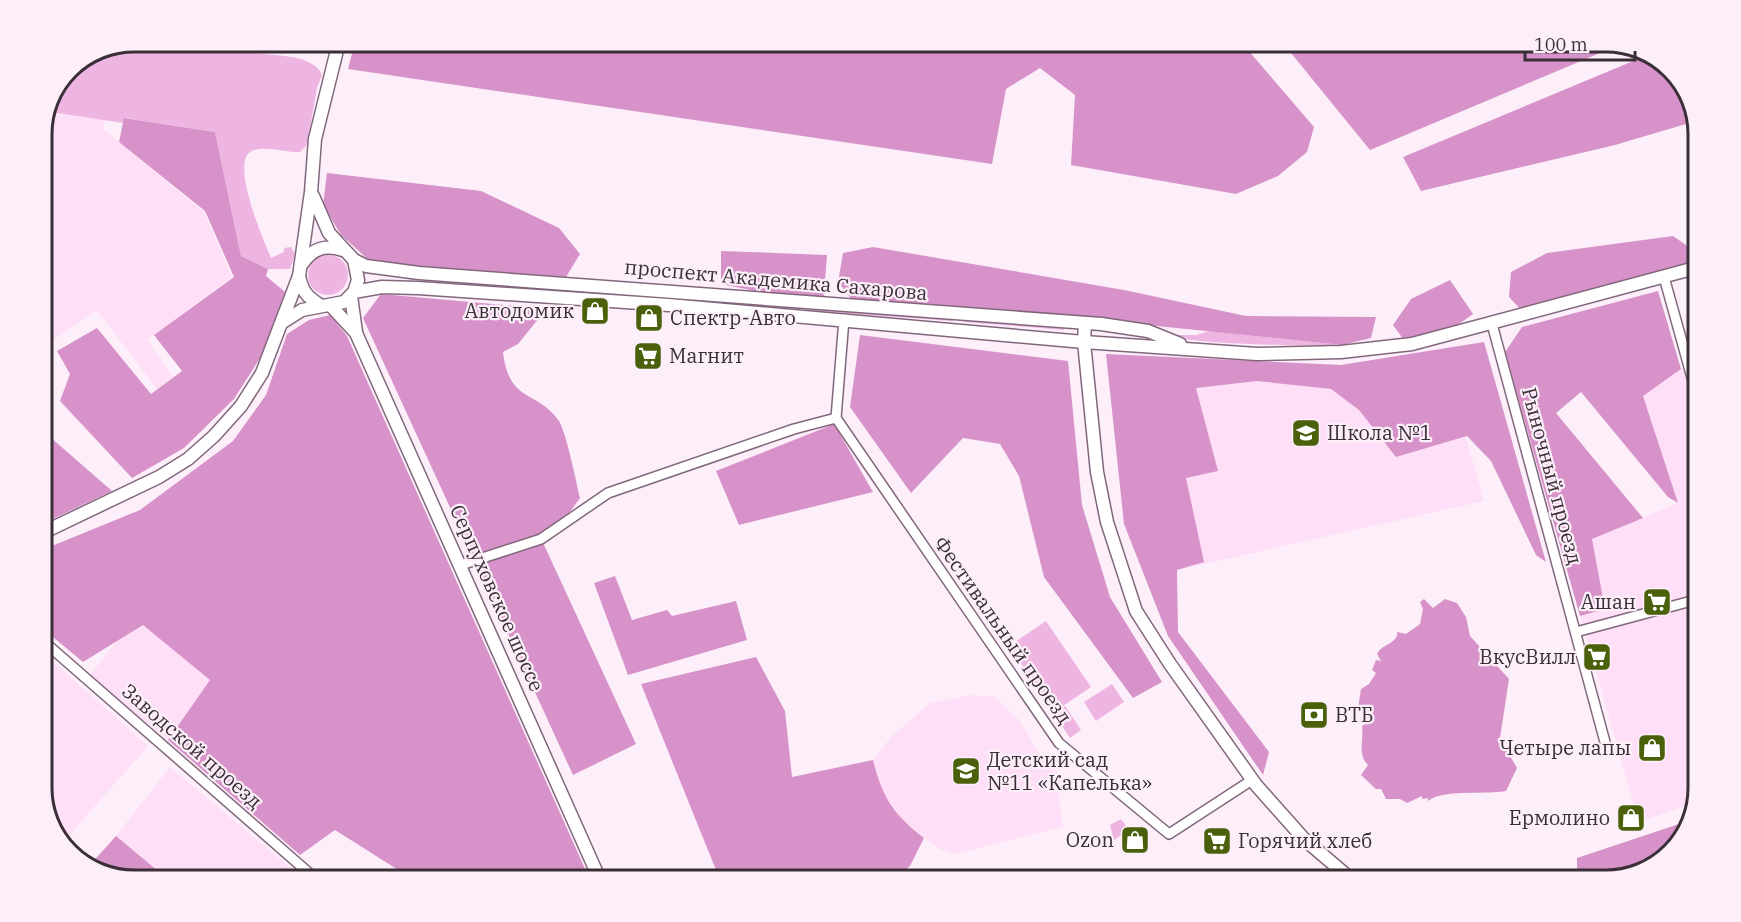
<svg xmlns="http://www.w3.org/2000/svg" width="1741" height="922" font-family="'IBM Plex Serif',serif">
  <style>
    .built { fill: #fedff7 }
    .green { fill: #efb5e2 }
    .forest { fill: #d793c9 }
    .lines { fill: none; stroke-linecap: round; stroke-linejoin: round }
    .street-casing { stroke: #82677c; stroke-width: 12 }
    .secondary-casing { stroke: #82677c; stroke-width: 15 }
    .street { stroke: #fff; stroke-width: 9 }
    .secondary { stroke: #fff; stroke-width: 12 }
    .labels { text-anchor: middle; stroke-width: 4.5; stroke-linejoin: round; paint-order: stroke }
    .street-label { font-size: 20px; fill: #3a2e37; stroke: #fceff9 }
    .poi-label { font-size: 20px; fill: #3a2e37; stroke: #fceff9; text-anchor: end }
    .rim { fill: none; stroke: #3a2e37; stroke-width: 3 }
  </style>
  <rect width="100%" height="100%" fill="#fceff9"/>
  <g class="built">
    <polygon points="49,113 104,120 104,130 204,212 232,277 147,340 173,377 157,389 97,310 49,343 42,335 42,129"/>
    <polygon points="1441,349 1484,501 1177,570 1130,355 1341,365"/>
    <polygon points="1693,366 1699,388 1699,788 1696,802 1639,822 1580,616 1605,609 1592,539 1678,503 1643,396 1681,369"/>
    <polygon points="140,613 219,678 168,740 90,675"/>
    <polygon points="42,652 148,746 62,843 57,839 42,794"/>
    <polygon points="971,695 995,697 1020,721 1038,752 1064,780 1057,787 1063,827 956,854 940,849 904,822 880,788 873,760 891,737 930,703"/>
    <polygon points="170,767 305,880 170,880 116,836"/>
  </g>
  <g class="green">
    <path d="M 134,42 L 255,42 L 255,53 C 275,56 314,54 322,75 L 317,88 L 307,145 L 300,152 C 287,153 262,144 250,152 C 231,166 264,241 271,258 L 284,252 L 284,248 L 291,247 L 295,254 L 290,269 L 268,269 L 241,256 L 215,132 L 125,118 L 123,123 L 50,112 L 69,69 Z"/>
    <circle cx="328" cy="275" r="20"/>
    <polygon points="425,277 634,293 634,296 425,281"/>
    <polygon points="676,297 799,306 799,309 676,299"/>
    <polygon points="812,308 953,318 953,321 812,311"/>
    <polygon points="966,319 1064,327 1064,330 965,322"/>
    <path d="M 1209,331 L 1342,345 C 1316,346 1187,345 1171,335 L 1196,335 Z"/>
    <polygon points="1046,621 1091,687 1054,712 1009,646"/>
    <polygon points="1112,684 1124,702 1096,721 1084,702"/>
    <polygon points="1065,706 1081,730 1070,738 1054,714"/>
    <polygon points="1121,819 1129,830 1114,840 1110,825"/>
  </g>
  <g class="forest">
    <polygon points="355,42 1241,42 1314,127 1307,152 1278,176 1236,194 1071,165 1075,95 1040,68 1006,89 992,164 348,69"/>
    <polygon points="1282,42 1607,42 1619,45 1370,150"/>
    <polygon points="1650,54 1684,83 1696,121 1615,145 1421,191 1403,157"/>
    <polygon points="124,118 215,132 241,256 268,269 266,276 285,292 262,355 234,399 184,448 132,478 60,401 70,374 57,351 97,328 151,394 182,371 154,335 234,277 205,211 119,142"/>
    <polygon points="327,173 481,191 559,228 580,254 566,277 412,269 372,263 341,235 323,205"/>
    <polygon points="1673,236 1696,252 1688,268 1524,313 1509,297 1511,272 1547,253"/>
    <polygon points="873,247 1124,290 1246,316 1376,317 1371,338 1342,345 1147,325 853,301 838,282 843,253"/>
    <polygon points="721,251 827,255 823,305 721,284"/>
    <polygon points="1450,280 1473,314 1441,337 1406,343 1393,325 1411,299"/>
    <polygon points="1658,291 1681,369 1643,396 1678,503 1668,497 1581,392 1556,413 1643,518 1592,539 1605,609 1580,616 1505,352 1522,327"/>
    <path d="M 381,294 L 527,307 L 539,318 L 518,344 L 503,352 C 509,404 537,389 559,421 C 567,435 576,481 580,498 L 570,512 L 539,534 L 636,744 L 573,775 L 363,318 Z"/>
    <polygon points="330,315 347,336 590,880 414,880 335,830 300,855 168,740 210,680 143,625 83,662 42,628 42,550 140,510 233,441 266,395 287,334 309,320"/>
    <polygon points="860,335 1068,361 1082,505 1110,597 1162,682 1133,698 1044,577 1019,476 1000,444 963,438 911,493 850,407"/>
    <polygon points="1484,342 1546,562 1536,555 1491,461 1467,436 1396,457 1359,410 1331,389 1257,381 1196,388 1218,471 1186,478 1204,562 1177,570 1178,632 1269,752 1263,775 1168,636 1124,524 1106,354 1341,365"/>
    <polygon points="834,424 873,492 739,525 716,471"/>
    <polygon points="42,430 112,491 42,524"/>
    <polygon points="615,576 632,620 667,610 672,616 736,601 747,640 628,675 594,583"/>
    <path d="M 1424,599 L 1433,608 L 1445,599 L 1457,603 L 1466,617 L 1470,636 L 1509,679 L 1500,738 L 1517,768 L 1506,791 C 1480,795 1443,789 1428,801 L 1428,798 L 1422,799 L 1422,796 L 1407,803 L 1400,799 L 1386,799 L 1381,789 L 1376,789 L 1361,775 L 1368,765 C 1357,754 1364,738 1362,726 L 1369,722 L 1358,708 L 1361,689 L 1369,684 L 1376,673 L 1372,670 L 1376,660 L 1381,661 L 1377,654 C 1381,644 1399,643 1397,632 L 1406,634 L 1420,624 L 1423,609 L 1420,602 Z"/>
    <path d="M 756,657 L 785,711 L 792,777 L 873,760 C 882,797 894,815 924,838 L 910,866 L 900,874 L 903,880 L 720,880 L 641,684 Z"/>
    <polygon points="1691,820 1689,829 1658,865 1607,880 1577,880 1577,858"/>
    <polygon points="116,836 164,876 160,880 134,880 93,870 89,866"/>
  </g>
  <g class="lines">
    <g class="street-casing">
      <g id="street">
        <polyline points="1664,277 1699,403"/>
        <polyline points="844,319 836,418 1059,743 1169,834 1252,780"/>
        <polyline points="1492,324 1605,742"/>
        <polyline points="461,565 541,539 608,493 794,429 836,418"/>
        <polyline points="1576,632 1699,599"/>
        <polyline points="42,640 317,880"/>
      </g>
    </g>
    <g class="secondary-casing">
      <g id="secondary">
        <polyline points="354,260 366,266 419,273 1101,324 1148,331 1180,344"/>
        <path d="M 302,264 C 312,249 324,244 343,250"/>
        <path d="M 299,276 C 302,291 307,297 320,305"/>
        <polyline points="354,292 382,287 418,288 669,305 1084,342 1257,354 1341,352 1412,344 1699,267"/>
        <polyline points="351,296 356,332"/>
        <polyline points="331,306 356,333 600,880"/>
        <polyline points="283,322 302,310 344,302 354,292 358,280 354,260 329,233 313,196"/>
        <polyline points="1085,323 1084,342 1097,472 1107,522 1136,611 1170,664 1256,785 1304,839 1352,880"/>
        <polyline points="42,533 159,477 188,459 214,436 241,406 262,373 299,276 311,192 315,139 339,42"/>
      </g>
    </g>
    <use href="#street" class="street"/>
    <use href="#secondary" class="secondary"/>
  </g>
  <defs>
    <g id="shop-square" transform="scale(1.5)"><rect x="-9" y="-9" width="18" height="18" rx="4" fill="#4a600b" stroke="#fceff9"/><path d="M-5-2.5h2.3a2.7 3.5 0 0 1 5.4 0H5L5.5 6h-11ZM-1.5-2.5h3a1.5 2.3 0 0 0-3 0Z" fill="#fff"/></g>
    <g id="supermarket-square" transform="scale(1.5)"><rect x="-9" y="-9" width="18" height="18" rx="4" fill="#4a600b" stroke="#fceff9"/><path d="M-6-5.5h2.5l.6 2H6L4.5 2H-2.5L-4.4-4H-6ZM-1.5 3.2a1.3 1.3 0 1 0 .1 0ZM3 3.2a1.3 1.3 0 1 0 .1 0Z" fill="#fff"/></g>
    <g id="school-square" transform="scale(1.5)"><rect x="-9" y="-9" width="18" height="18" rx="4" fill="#4a600b" stroke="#fceff9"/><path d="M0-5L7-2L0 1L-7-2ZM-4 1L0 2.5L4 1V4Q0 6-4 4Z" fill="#fff"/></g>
    <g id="bank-square" transform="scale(1.5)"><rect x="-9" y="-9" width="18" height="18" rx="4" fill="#4a600b" stroke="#fceff9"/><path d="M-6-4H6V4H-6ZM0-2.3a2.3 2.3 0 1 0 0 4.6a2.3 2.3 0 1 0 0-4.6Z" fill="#fff"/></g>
  </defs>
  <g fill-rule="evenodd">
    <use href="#shop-square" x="595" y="311"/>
    <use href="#shop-square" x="649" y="318"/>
    <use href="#supermarket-square" x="648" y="356"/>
    <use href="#school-square" x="1306" y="433"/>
    <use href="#supermarket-square" x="1657" y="602"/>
    <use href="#supermarket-square" x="1597" y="657"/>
    <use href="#bank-square" x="1314" y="715"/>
    <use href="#shop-square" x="1652" y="748"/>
    <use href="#school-square" x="966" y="771"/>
    <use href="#shop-square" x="1631" y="818"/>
    <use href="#shop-square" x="1135" y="840"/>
    <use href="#supermarket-square" x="1217" y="841"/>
  </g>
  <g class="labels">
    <g class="street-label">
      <text transform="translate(776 280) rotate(5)" y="7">проспект Академика Сахарова</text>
      <text transform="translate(1552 476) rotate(75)" y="7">Рыночный проезд</text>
      <text transform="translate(497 598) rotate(66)" y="7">Серпуховское шоссе</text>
      <text transform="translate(1003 630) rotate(55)" y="7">Фестивальный проезд</text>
      <text transform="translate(192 746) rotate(41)" y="7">Заводской проезд</text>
    </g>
    <g class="poi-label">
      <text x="574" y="318">Автодомик</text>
      <text x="670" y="325" text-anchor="start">Спектр-Авто</text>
      <text x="669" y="363" text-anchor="start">Магнит</text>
      <text x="1327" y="440" text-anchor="start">Школа №1</text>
      <text x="1636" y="609">Ашан</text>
      <text x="1576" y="664">ВкусВилл</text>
      <text x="1335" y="722" text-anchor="start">ВТБ</text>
      <text x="1631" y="755">Четыре лапы</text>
      <text x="987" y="767" text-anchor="start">Детский сад<tspan x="987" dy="23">№11 «Капелька»</tspan></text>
      <text x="1610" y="825">Ермолино</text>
      <text x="1114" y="847">Ozon</text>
      <text x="1238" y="848" text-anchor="start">Горячий хлеб</text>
    </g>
  </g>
  <path d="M0 0H1741V922H0ZM134 52H1606A82 82 0 0 1 1688 134V788A82 82 0 0 1 1606 870H134A82 82 0 0 1 52 788V134A82 82 0 0 1 134 52Z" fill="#fceff9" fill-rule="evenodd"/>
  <path class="rim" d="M134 52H1606A82 82 0 0 1 1688 134V788A82 82 0 0 1 1606 870H134A82 82 0 0 1 52 788V134A82 82 0 0 1 134 52Z"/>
  <path d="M1525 51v9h110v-9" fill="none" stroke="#3a2e37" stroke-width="3"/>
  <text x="1534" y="51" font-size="18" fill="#3a2e37" stroke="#fceff9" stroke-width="4.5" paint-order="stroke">100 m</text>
</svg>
